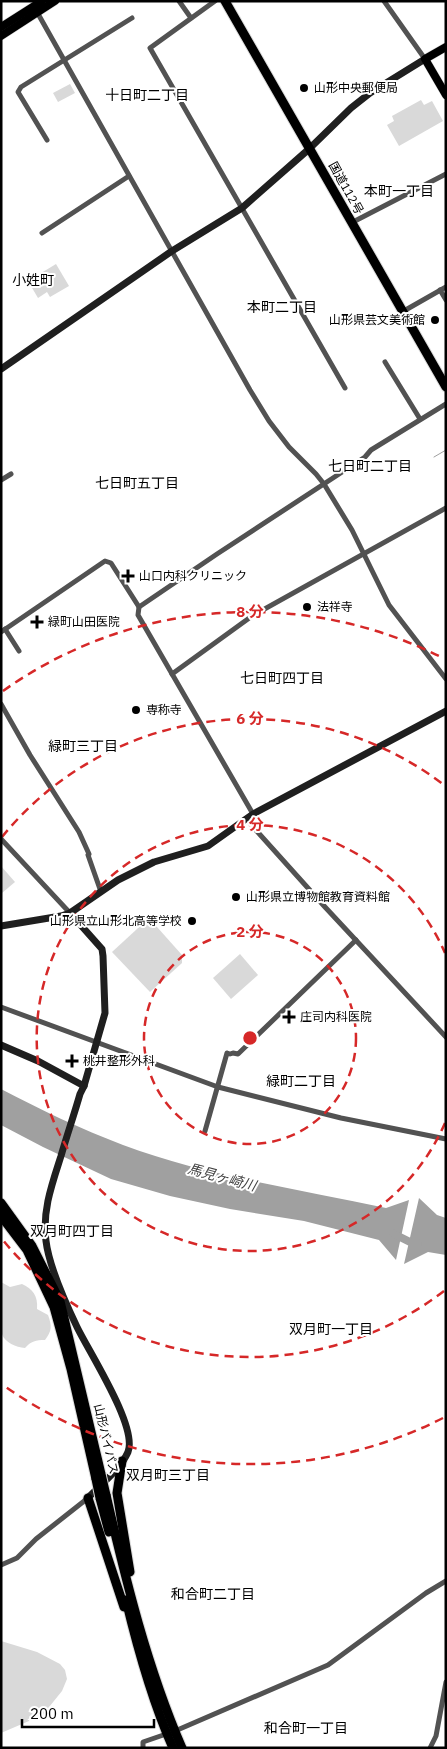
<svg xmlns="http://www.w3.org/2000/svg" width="447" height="1749" font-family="'IBM Plex Sans','Noto Sans JP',sans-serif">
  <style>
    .green { fill: #d9d9d9 }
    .water { fill: #a0a0a0 }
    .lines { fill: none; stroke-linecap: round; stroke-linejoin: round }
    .stream { stroke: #a0a0a0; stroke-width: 1 }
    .river { stroke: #a0a0a0; stroke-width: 8 }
    .primary-casing { stroke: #dbdbdb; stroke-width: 9 }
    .highway-casing { stroke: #dbdbdb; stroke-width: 11 }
    .street { stroke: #525252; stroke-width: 5 }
    .secondary { stroke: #1f1f1f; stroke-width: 7 }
    .primary { stroke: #000; stroke-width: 8 }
    .highway { stroke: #000; stroke-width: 9 }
    .highway-bridge-casing { stroke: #dbdbdb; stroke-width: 11; stroke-linecap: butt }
    .highway-bridge { stroke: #000; stroke-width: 9 }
    .ring { fill: none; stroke: #d62828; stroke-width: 2.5; stroke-dasharray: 9 6 }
    .poi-dot { fill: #000; stroke: #fff; stroke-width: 2 }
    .labels { text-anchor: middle; stroke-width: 4; stroke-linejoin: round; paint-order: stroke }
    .poi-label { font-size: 12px; fill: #000; stroke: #fff; text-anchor: start }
    .street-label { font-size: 12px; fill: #000; stroke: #fff }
    .neighbourhood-label { font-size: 14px; fill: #000; stroke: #fff }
    .water-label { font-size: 14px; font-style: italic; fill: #414141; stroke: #fff }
    .centre { fill: #d62828; stroke: #fff; stroke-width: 2.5 }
    .ring-label { font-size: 15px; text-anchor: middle; font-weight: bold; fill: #d62828; stroke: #fff; stroke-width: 4; stroke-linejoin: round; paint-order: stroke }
  </style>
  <rect width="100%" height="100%" fill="#fff"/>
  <g class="green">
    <polygon points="70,84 75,93 58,102 53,93"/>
    <polygon points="421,100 424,105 432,101 443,121 399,146 387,125 394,121 392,116"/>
    <polygon points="56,264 69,286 50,297 47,292 38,298 28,281"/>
    <polygon points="1,866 15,882 2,893 1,892"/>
    <polygon points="149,918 182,955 182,963 150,992 112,952"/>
    <polygon points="240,954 258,975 231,999 213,978"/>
    <path d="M 1,1282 L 10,1287 L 22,1284 C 33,1289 38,1296 37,1309 L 48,1315 C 52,1326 52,1331 45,1340 C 36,1340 31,1341 25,1348 C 16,1347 5,1343 2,1334 C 0,1328 1,1292 1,1282 Z"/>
    <polygon points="1,1641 37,1652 60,1664 65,1670 67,1679 62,1691 41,1717 29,1721 1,1733"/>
  </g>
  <g class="water">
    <path d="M 1,1089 C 41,1110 81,1129 123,1145 C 206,1176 299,1189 386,1208 L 409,1200 L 396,1260 L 379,1240 L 304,1221 L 230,1209 L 170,1196 L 111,1179 L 43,1147 L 1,1125 Z"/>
    <polygon points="419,1198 437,1215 446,1218 446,1255 428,1252 404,1264"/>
  </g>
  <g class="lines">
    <polyline class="stream" points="434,457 446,450"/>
    <polyline class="river" points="394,1234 410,1242 418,1243"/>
    <g class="primary-casing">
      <g id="primary">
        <polyline points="1,27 42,1"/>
        <polyline points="1,36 55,1"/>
        <polyline points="446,47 425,59 446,95"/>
      </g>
    </g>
    <g class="highway-casing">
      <g id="highway">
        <polyline points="225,1 446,387"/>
        <polyline points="1,1203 32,1246 60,1301 101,1474"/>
        <polyline points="1,1216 27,1250 54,1307 71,1369 96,1479"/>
        <polyline points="122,1461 117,1493 130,1572"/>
        <path d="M 106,1495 C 126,1581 147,1667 182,1748"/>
        <polyline points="88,1498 124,1607"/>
        <polyline points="100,1498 109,1532"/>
        <path d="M 126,1600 C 138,1650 152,1701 173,1748"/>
      </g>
    </g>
    <g class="street">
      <polyline points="179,1 191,18"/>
      <polyline points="215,1 150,48 345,388"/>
      <polyline points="384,1 425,59"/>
      <polyline points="37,12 250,390 269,421 289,447 316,474 324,484 352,530 389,605 446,679"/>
      <polyline points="47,140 18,92 21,87 132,18"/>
      <polyline points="351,223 446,174"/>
      <polyline points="42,233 129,176"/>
      <polyline points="440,290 446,300"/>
      <polyline points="402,312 446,287"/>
      <polyline points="385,362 420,419"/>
      <polyline points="1,480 11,474"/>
      <polyline points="139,607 138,615 253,814 254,828 325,907 446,1037"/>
      <polyline points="5,629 19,651"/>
      <polyline points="1,632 105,561 111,563 139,607 217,554 365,457 371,450 446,404"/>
      <polyline points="172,674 252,616 446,508"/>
      <polyline points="1,704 30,755 79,832 89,854"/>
      <polyline points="1,839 70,913"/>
      <polyline points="88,855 101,892"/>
      <polyline points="1,1007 218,1087 341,1118 446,1139"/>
      <polyline points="205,1131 227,1053 230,1054 233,1053 238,1054 356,940"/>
      <polyline points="1,1565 17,1558 36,1539 88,1498"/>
      <polyline points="143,1748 143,1742 175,1731 328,1665 426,1593 446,1581"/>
      <polyline points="430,1748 436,1736 446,1682"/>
    </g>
    <g class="secondary">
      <polyline points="1,369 172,251 242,208 309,149 351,108 370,93 425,59"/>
      <path d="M 70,913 L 102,949 L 103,956 L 105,1013 L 84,1086 L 80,1094 C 74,1115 67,1135 61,1156 C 52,1184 42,1211 46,1241 C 49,1266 66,1304 77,1327 C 89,1352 138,1427 128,1452 C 120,1470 101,1484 88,1498"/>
      <polyline points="1,926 61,916 70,913 118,880 154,862 208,846 253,814 446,711"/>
      <polyline points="1,1045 38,1061 84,1086"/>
    </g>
    <use href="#primary" class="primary"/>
    <use href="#highway" class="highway"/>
    <g class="highway-bridge-casing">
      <g id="highway-bridge">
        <polyline points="101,1474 106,1495"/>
        <polyline points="96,1479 100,1498"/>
      </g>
    </g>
    <use href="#highway-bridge" class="highway-bridge"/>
  </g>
  <g class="ring">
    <circle cx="250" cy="1038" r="106"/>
    <path d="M445 1123A213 213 0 1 1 445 953"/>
    <path d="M444 1291A319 319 0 0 1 2 1239M2 837A319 319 0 0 1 444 785"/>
    <path d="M443 1418A426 426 0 0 1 3 1385M3 691A426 426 0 0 1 443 658"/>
  </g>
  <g class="poi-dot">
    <circle cx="304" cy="88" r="5"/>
    <circle cx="435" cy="320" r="5"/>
    <path d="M125.5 568.5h5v5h5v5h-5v5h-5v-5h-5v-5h5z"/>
    <circle cx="307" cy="607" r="5"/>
    <path d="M34.5 614.5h5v5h5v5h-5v5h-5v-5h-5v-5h5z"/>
    <circle cx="136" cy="710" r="5"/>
    <circle cx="236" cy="897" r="5"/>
    <circle cx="192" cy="921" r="5"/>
    <path d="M286.5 1009.5h5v5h5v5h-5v5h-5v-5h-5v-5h5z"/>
    <path d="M69.5 1053.5h5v5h5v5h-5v5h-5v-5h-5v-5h5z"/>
  </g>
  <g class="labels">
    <g class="poi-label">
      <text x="314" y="92">山形中央郵便局</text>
      <text x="425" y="324" text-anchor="end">山形県芸文美術館</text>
      <text x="139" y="580">山口内科クリニック</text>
      <text x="317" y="611">法祥寺</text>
      <text x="48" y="626">緑町山田医院</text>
      <text x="146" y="714">専称寺</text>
      <text x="246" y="901">山形県立博物館教育資料館</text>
      <text x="182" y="925" text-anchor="end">山形県立山形北高等学校</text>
      <text x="300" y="1021">庄司内科医院</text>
      <text x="83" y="1065">桃井整形外科</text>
    </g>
    <g class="street-label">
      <text transform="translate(346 188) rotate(61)" y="4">国道112号</text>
      <text transform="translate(106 1439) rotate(77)" y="4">山形バイパス</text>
    </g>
    <g class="neighbourhood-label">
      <text x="147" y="100">十日町二丁目</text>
      <text x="399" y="196">本町一丁目</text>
      <text x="33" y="285">小姓町</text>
      <text x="282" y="312">本町二丁目</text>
      <text x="370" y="471">七日町二丁目</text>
      <text x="137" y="488">七日町五丁目</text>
      <text x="282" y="683">七日町四丁目</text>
      <text x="83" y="751">緑町三丁目</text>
      <text x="301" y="1086">緑町二丁目</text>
      <text x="72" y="1236">双月町四丁目</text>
      <text x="331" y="1334">双月町一丁目</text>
      <text x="168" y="1480">双月町三丁目</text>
      <text x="213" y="1599">和合町二丁目</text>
      <text x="306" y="1733">和合町一丁目</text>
    </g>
    <g class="water-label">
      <text transform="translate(222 1177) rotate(15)" y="5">馬見ヶ崎川</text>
    </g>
  </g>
  <circle cx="250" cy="1038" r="8" class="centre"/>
  <g class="ring-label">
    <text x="250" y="617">8 分</text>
    <text x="250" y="724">6 分</text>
    <text x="250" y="830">4 分</text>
    <text x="250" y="937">2 分</text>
  </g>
  <rect width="447" height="1749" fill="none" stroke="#000000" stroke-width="5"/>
  <path d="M22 1719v8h132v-8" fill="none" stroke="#000000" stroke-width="2.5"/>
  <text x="30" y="1719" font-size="15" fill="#000000" stroke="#ffffff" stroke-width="4" paint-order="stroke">200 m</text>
</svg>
